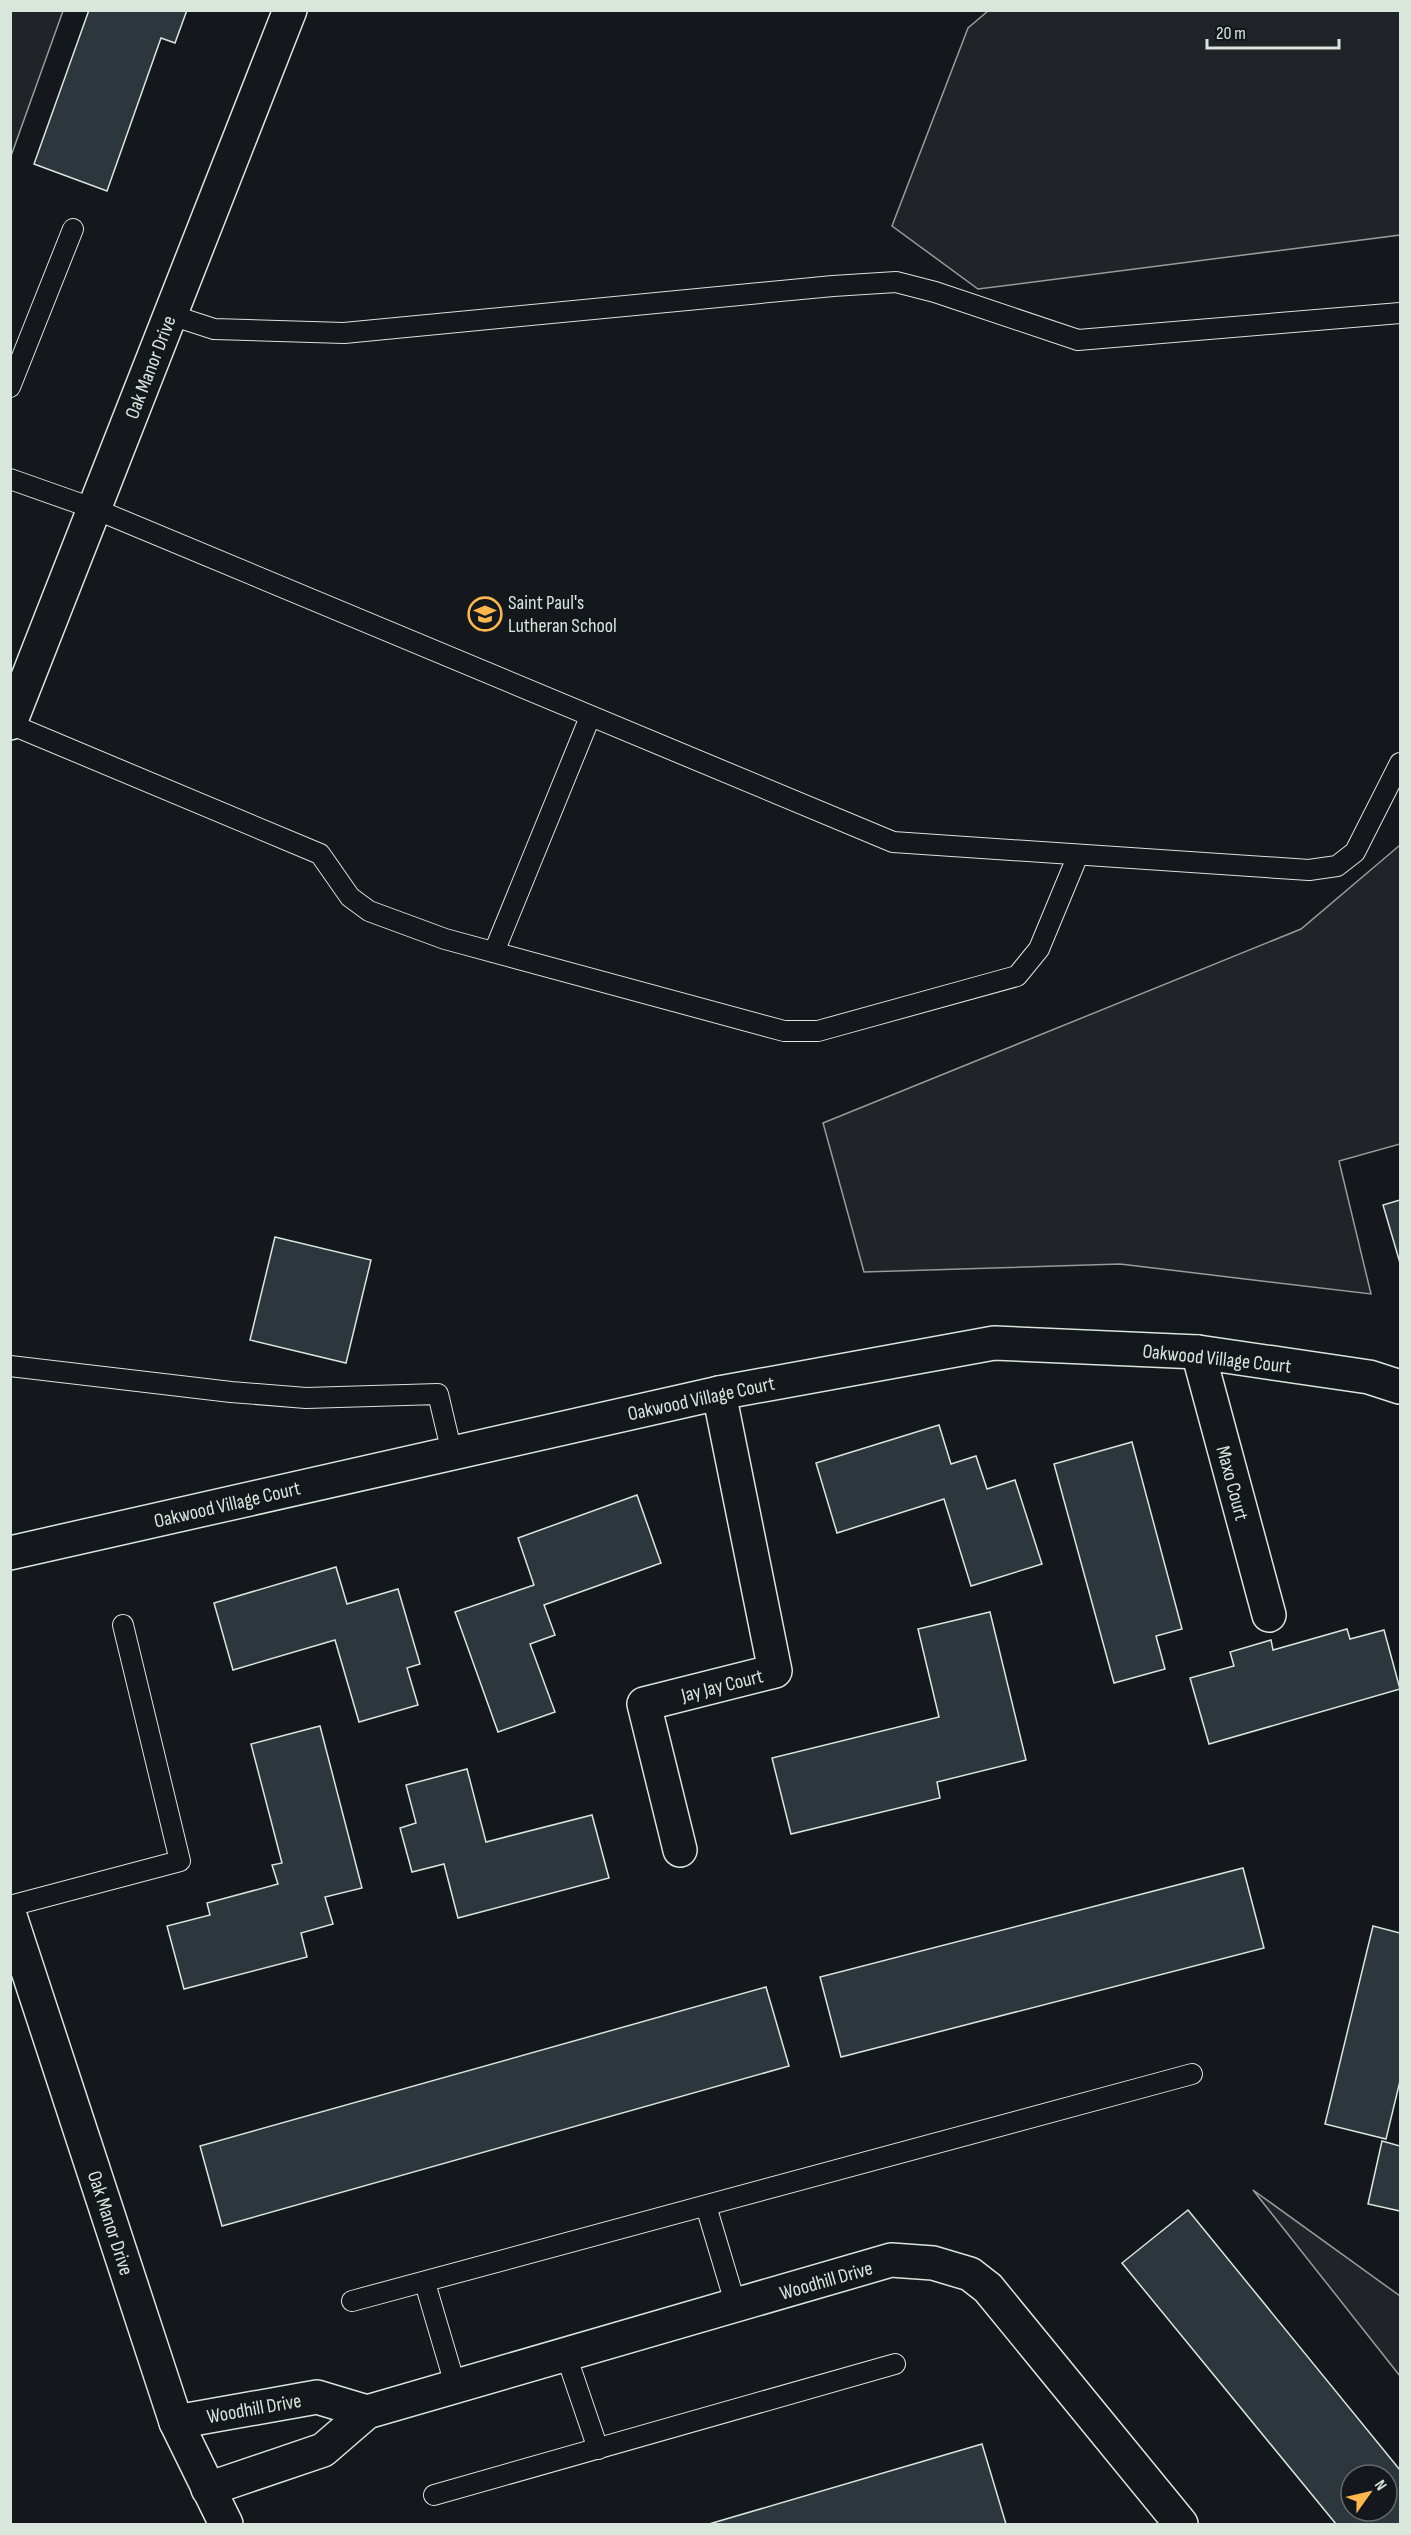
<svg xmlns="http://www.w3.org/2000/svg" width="1411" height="2535" font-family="'Sofia Sans Condensed',sans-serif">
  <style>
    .green { fill: #202428; stroke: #939e99; stroke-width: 1.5 }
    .building { fill: #2c363c; stroke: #d8e6dc; stroke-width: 1.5; fill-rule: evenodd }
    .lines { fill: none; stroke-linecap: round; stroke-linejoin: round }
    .lane-casing { stroke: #d8e6dc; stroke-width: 22 }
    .street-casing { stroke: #d8e6dc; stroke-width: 36 }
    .secondary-casing { stroke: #d8e6dc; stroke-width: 36 }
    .lane { stroke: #14181c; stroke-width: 20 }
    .street { stroke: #14181c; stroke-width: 33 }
    .secondary { stroke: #14181c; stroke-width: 33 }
    .labels { text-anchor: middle; stroke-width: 4.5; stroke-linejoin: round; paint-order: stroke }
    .street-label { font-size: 20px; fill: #d8e6dc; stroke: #14181c }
    .poi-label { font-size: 20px; fill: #d8e6dc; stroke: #14181c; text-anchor: start }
  </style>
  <rect width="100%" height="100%" fill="#14181c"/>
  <g class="green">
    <polygon points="11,10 63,11 11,156 10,11"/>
    <polygon points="988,11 1400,11 1400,235 978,289 892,226 968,28"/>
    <polygon points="1400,845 1400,1144 1339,1161 1371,1294 1120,1264 864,1272 823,1123 1301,929"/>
    <polygon points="1253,2190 1400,2296 1400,2376"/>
  </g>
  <g class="building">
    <polygon points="89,10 187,10 175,43 161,38 107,191 34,164"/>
    <polygon points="1400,1200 1400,1263 1383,1205"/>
    <polygon points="275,1237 371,1260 346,1363 250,1340"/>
    <polygon points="939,1425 951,1464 976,1456 987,1489 1015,1480 1042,1564 971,1586 944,1499 837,1533 816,1463"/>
    <polygon points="1132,1442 1182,1629 1156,1636 1165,1669 1114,1683 1054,1464"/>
    <polygon points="637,1495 661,1563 544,1605 555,1635 530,1644 555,1712 498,1732 455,1612 534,1585 518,1538"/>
    <polygon points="336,1567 347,1604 398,1589 420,1664 407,1668 418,1705 359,1722 335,1640 233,1670 214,1603"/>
    <polygon points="990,1612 1026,1760 937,1782 940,1798 791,1834 772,1758 939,1717 918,1629"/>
    <polygon points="1347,1629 1350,1639 1384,1630 1400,1689 1209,1744 1190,1678 1234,1666 1230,1652 1271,1640 1273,1650"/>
    <polygon points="320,1726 362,1888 325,1897 333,1924 301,1933 307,1957 184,1989 167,1926 210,1915 207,1903 278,1884 272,1865 282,1863 251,1744"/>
    <polygon points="467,1769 486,1842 592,1815 609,1878 458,1918 444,1864 412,1872 400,1828 416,1823 406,1785"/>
    <polygon points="1243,1868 1264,1948 841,2057 820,1977"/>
    <polygon points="1373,1926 1400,1933 1400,2081 1386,2139 1325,2124"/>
    <polygon points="766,1987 789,2066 222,2226 200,2146"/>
    <polygon points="1382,2141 1400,2146 1400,2211 1368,2204"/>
    <path d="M 1188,2210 L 1400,2470 L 1400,2524 L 1336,2524 L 1122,2263 ZM 1351,2475 L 1387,2475 L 1387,2511 L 1351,2511 Z"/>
    <polygon points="982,2444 1006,2524 709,2524"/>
  </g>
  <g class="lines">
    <g class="lane-casing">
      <g id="lane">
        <polyline points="171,315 214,329 344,333 833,286 896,282 935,292 1078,340 1400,313"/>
        <polyline points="10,387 73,229"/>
        <polyline points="10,479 95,509 893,842 1309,870 1337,866 1355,852 1400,763"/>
        <polyline points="10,724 320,854 350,897 369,911 445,939 784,1031 818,1031 1017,976 1039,949 1078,855"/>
        <polyline points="494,952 590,717"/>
        <polyline points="10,1366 231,1392 306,1398 438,1394 452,1453"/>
        <polyline points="10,1906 180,1861 123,1625"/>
        <polyline points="706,2206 736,2306"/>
        <polyline points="425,2283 456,2388"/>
        <polyline points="352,2301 1192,2074"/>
        <polyline points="566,2355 598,2449"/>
        <polyline points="434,2495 895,2364"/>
      </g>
    </g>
    <g class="street-casing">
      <g id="street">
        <polyline points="1198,1352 1269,1615"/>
        <polyline points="10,1553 719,1393 994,1343 1198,1352 1369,1377 1400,1387"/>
        <polyline points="680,1850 644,1704 775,1671 719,1393"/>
        <polyline points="176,2422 317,2397 367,2412"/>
        <polyline points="208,2489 323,2450 367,2412 891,2260 933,2263 970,2274 988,2288 1181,2524"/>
      </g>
    </g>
    <g class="secondary-casing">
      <g id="secondary">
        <polyline points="10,723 290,10"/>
        <polyline points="10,1916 176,2422 226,2524"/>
      </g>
    </g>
    <use href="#lane" class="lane"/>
    <use href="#street" class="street"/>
    <use href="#secondary" class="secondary"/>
  </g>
  <defs>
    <g id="school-ring" transform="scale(1.725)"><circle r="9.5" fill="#14181c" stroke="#ffb74d" stroke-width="1.5"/><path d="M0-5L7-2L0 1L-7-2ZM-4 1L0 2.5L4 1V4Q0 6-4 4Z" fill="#ffb74d"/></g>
  </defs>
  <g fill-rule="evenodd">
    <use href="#school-ring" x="485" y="614"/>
  </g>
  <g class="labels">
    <g class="street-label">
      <text transform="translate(150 367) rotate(-69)" y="7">Oak Manor Drive</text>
      <text transform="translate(1217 1358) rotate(6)" y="7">Oakwood Village Court</text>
      <text transform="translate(701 1398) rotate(-12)" y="7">Oakwood Village Court</text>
      <text transform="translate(1233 1483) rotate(75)" y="7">Maxo Court</text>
      <text transform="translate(227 1504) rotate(-13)" y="7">Oakwood Village Court</text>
      <text transform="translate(722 1685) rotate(-14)" y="7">Jay Jay Court</text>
      <text transform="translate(111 2223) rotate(72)" y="7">Oak Manor Drive</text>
      <text transform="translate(826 2280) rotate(-16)" y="7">Woodhill Drive</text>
      <text transform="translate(254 2408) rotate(-10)" y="7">Woodhill Drive</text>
    </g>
    <g class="poi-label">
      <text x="508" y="609">Saint Paul's<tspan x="508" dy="23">Lutheran School</tspan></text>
    </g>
  </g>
  <rect width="1411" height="2535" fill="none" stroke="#d8e6dc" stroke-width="24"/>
  <g transform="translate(1369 2493) rotate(56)"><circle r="28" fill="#14181c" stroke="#626a69" stroke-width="1.5"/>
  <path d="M0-4.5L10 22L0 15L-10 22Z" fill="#ffb74d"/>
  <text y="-9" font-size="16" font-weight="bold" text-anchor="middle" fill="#d8e6dc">N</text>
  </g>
  <path d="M1207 39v9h132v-9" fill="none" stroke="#d8e6dc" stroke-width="3"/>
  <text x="1216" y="39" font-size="18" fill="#d8e6dc" stroke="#14181c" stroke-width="4.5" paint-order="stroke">20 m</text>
</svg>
